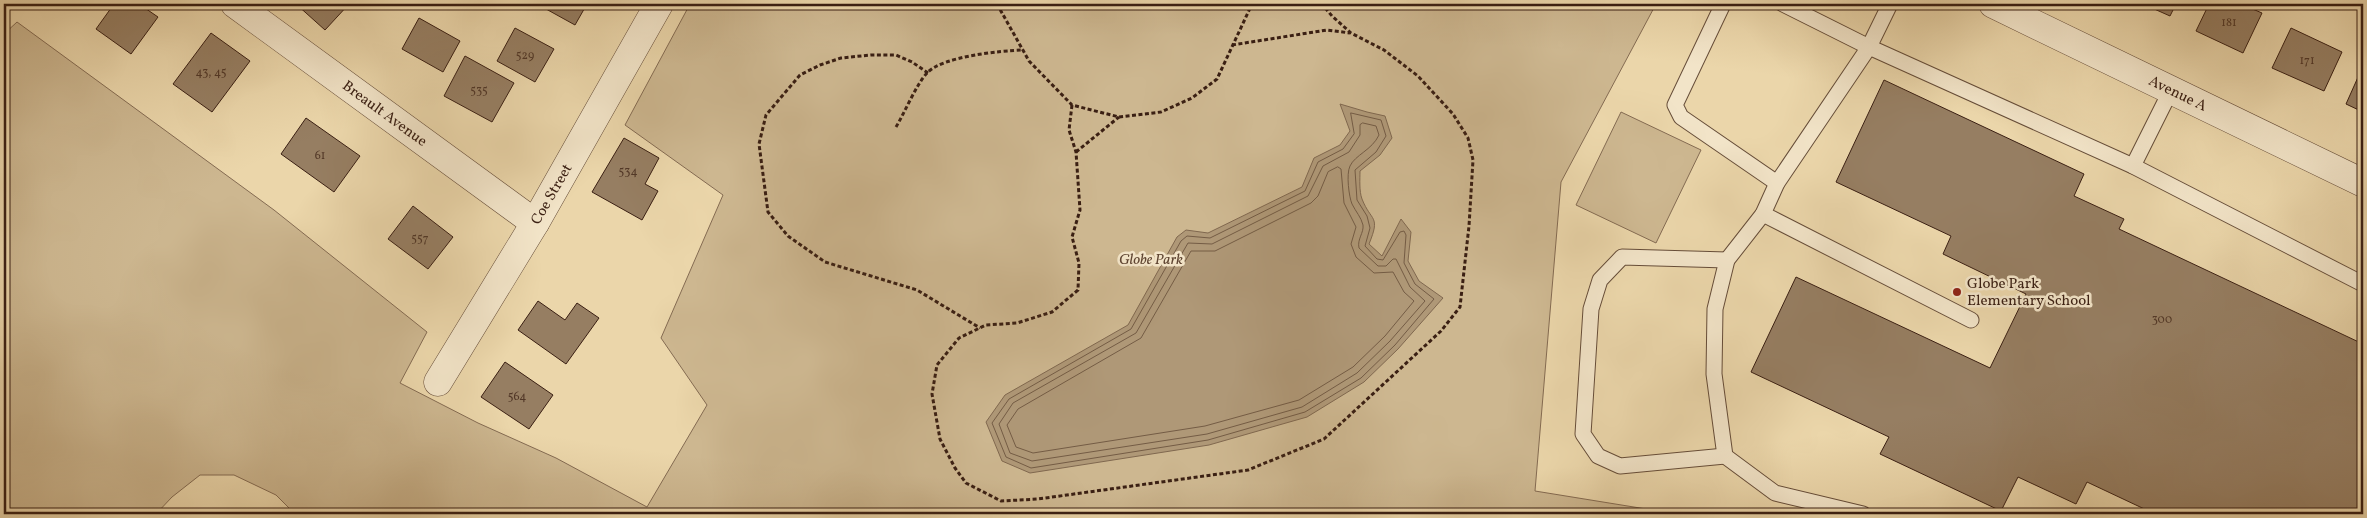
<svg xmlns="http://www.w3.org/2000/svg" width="2367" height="518" font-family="Vollkorn,serif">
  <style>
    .green { fill: #cdb790; stroke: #846b52 }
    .water { fill: #af9877; stroke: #80684f }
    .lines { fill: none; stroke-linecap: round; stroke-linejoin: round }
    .shore { stroke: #745c45; stroke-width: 1 }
    .building { fill: #967e62; stroke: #3a1f13 }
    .service-casing { stroke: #664d39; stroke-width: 17 }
    .minor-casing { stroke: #664d39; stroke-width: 29 }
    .path { stroke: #3a1f13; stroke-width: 3; stroke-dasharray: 4 2.5; stroke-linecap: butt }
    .service { stroke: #f2e4c8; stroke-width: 15 }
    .minor { stroke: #f2e4c8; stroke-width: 28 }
    .poi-dot { fill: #8f2418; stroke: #f2e4c8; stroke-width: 2 }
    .labels { text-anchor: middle; stroke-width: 5; stroke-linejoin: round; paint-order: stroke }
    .number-label { font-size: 12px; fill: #513727 }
    .street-label { font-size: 15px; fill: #3a1f13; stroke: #f2e4c8 }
    .park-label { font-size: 15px; font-style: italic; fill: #5f4532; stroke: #f2e4c8 }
    .poi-label { font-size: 15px; fill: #3a1f13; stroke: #f2e4c8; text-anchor: start }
  </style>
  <rect width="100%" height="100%" fill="#ebd6aa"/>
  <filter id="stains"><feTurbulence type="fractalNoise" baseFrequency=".004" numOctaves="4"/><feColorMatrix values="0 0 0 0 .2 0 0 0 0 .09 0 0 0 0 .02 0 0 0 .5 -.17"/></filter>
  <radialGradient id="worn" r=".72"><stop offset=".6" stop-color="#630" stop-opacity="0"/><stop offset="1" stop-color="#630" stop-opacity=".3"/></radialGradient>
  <g class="green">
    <polygon points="690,4 1656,4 1561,182 1535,491 1677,514 295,514 276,495 234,475 200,475 172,497 156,514 4,514 4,34 17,22 274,210 427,332 400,383 478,423 556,458 647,507 707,405 661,338 723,195 625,125"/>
    <polygon points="1621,112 1701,150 1656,243 1576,205"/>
  </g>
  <path class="water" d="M 1340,104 L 1367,112 L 1385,116 L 1392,138 L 1380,155 L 1360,171 C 1360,179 1359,191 1362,199 C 1371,222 1381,215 1369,244 L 1382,256 L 1401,219 L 1411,232 L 1408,261 L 1419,281 L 1443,298 L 1398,349 L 1364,382 L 1307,417 L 1209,445 L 1030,473 L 1002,461 L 986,422 L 1005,395 L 1128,325 L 1177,237 L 1186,230 L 1208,233 L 1302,187 L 1314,158 L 1340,145 L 1350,131 Z"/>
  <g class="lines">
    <g class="shore">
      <polygon points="1351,113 1381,120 1386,136 1376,152 1355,170 1357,200 1367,216 1370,228 1365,246 1377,259 1383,260 1400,232 1404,231 1406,235 1404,263 1415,284 1434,299 1395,345 1361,378 1305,412 1208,440 1031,468 1006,457 992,423 1009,399 1131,329 1181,241 1187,236 1210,238 1305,191 1318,162 1343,149 1354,134"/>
      <path d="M 1363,123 L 1376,126 L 1379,135 C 1372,150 1355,155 1350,166 C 1346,174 1349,197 1352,204 C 1356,212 1361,217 1363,225 C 1364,233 1357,239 1359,248 L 1378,266 L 1386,266 L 1393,259 L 1396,259 L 1410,287 L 1425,301 L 1390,341 L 1357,373 L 1302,407 L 1207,434 L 1032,461 L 1010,453 L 999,424 L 1013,403 L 1136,333 L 1188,243 L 1212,244 L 1308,196 L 1323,166 L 1349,152 L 1360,135 L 1360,125 Z"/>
      <polygon points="1338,167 1341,169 1344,203 1356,227 1351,244 1356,257 1374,273 1393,272 1404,292 1414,301 1385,336 1353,367 1299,400 1205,426 1033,453 1016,447 1007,425 1018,409 1141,338 1191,251 1215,251 1311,203 1318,196 1328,172"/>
    </g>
  </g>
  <g class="building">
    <polygon points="114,4 139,4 158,17 131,54 96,29"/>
    <polygon points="296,4 349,4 325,30"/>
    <polygon points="537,4 587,4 575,25"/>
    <polygon points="2143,4 2176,4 2170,16"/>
    <polygon points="2209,4 2241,4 2262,13 2243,53 2196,31"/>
    <polygon points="419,18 460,41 443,72 402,49"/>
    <polygon points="515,28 554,49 535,82 497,61"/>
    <polygon points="2291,28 2342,52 2324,91 2272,68"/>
    <polygon points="211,33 250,61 212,112 173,84"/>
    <polygon points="465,56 514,83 492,122 444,96"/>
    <polygon points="2363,66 2363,112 2346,104"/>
    <polygon points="1884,80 2084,174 2074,196 2124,219 2119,229 2363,344 2363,498 2355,514 2155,514 2087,482 2076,504 2018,477 2001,511 1880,454 1889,437 1751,372 1796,277 1990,368 2026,294 1943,254 1951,236 1836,182"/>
    <polygon points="306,118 360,156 334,192 281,154"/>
    <polygon points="624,138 659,158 645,184 658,191 642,220 592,192"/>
    <polygon points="413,206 453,237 428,269 388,239"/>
    <polygon points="538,301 565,320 577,303 599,318 566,364 518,330"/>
    <polygon points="505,362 553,395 529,429 481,397"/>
  </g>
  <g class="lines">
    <g class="service-casing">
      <g id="service">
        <polyline points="1723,4 1675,105 1681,117 1777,183"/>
        <polyline points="1783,4 1869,47 1777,183 1763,214 1727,260 1715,309 1714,374 1725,456 1775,493 1863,514"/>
        <polyline points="1890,4 1869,47 2133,166 2363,284"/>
        <polyline points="2133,166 2171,90"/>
        <polyline points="1763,214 1971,320"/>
        <polyline points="1725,456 1620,466 1598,456 1583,434 1591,309 1600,280 1622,257 1727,260"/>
      </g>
    </g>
    <g class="minor-casing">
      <g id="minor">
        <polyline points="235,4 535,223"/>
        <polyline points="1993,4 2363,183"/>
        <polyline points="438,382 535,223 659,4"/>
      </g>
    </g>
    <g class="path">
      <polyline points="997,4 1029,61 1072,105 1119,117 1161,112 1192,98 1217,79 1252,4"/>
      <polyline points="1232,45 1327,30 1350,33"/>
      <polyline points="928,73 912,62 896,55 871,55 841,58 820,65 800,75 766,115 759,144 768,212 788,236 825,262 917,290 980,328"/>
      <polyline points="1072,105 1069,130 1076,152 1080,210 1072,237 1079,263 1078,290 1052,312 1017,323 986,325 959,338 937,365 932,394 940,439 955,468 966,483 1001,501 1038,499 1248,470 1324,439 1441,331 1460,307 1469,226 1473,160 1468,138 1453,114 1418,76 1384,50 1351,33 1332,16 1322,4"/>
      <path d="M 896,127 C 905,112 916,85 927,73 C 943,56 1000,51 1023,50"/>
      <polyline points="1076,152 1119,117"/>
    </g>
    <use href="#service" class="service"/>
    <use href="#minor" class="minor"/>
  </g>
  <circle class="poi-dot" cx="1957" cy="292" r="5"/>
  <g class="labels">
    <g class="number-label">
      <text x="2229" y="26">181</text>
      <text x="525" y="59">529</text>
      <text x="2307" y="64">171</text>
      <text x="211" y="76">43, 45</text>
      <text x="479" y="94">535</text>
      <text x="320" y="159">61</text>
      <text x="628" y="175">534</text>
      <text x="420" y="242">557</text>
      <text x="2162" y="323">300</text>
      <text x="517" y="400">564</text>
    </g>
    <g class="street-label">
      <text transform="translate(2178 93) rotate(26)" y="5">Avenue A</text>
      <text transform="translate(385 113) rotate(36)" y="5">Breault Avenue</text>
      <text transform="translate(551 194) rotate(-60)" y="5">Coe Street</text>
    </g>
    <g class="park-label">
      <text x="1151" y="264">Globe Park</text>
    </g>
    <g class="poi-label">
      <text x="1967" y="288">Globe Park<tspan x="1967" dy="17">Elementary School</tspan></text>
    </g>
  </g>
  <rect width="2367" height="518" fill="none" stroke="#ebd6aa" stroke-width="20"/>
  <rect x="5" y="5" width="2357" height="508" fill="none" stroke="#3a1f13" stroke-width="2.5"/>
  <rect x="10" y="10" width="2347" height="498" fill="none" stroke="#3a1f13"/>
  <rect width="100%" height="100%" filter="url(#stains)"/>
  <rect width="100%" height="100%" fill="url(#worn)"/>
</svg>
